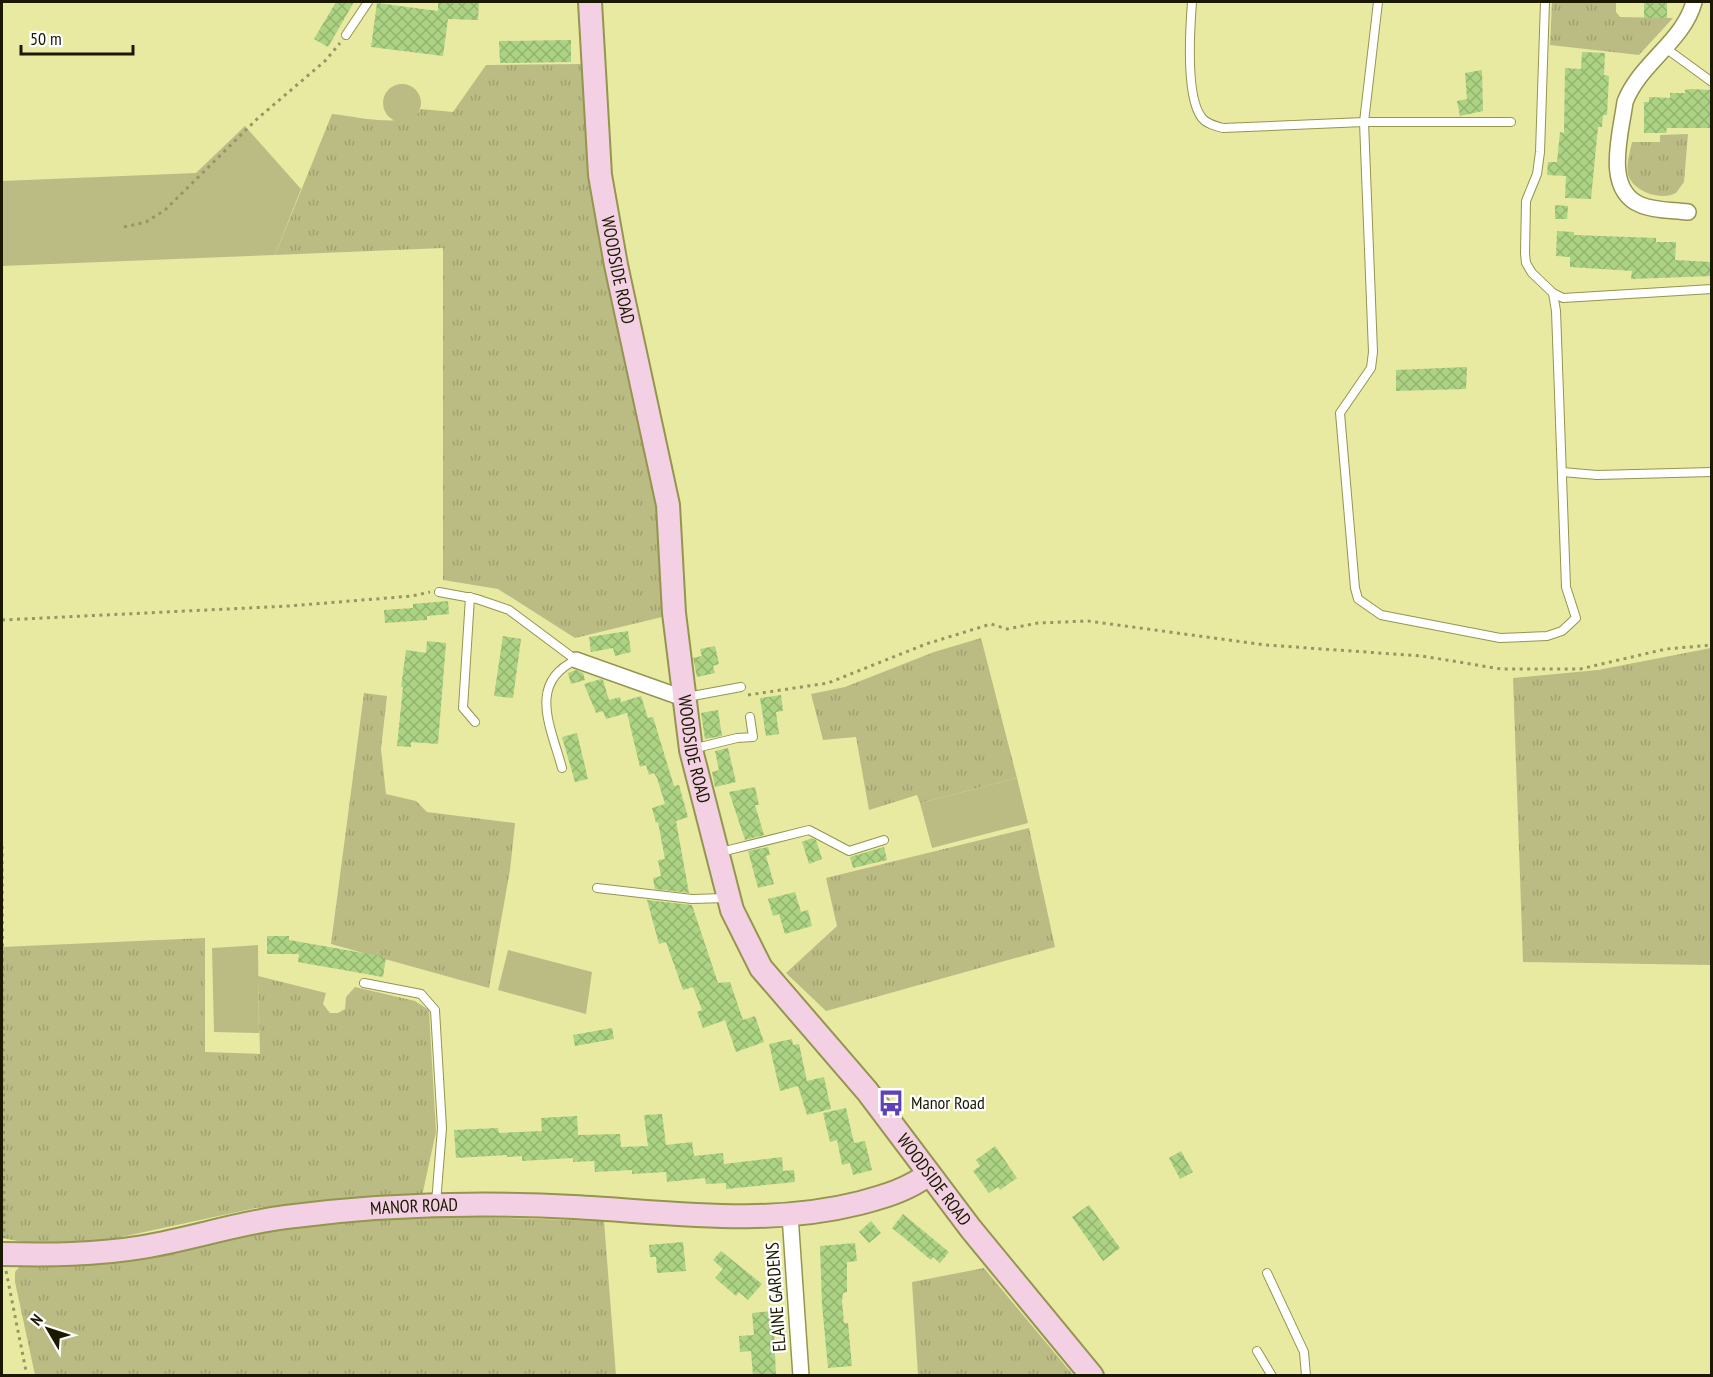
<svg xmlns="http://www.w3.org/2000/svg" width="1713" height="1377" font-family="'PT Sans Narrow',sans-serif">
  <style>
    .grass { fill: url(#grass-tufts) }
    .pitch { fill: #bbbc83 }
    .building { fill: url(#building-cross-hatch) }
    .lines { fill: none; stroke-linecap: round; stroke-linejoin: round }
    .lane-casing { stroke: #94954f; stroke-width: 10 }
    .street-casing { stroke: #94954f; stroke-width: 18 }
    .secondary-casing { stroke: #94954f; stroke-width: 26 }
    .path { stroke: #959661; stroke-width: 3; stroke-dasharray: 3 4.5; stroke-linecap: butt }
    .lane { stroke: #fff; stroke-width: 8 }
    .street { stroke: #fff; stroke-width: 15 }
    .secondary { stroke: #f3d0e3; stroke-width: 22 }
    .labels { text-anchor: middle; stroke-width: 4.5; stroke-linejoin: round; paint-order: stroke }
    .street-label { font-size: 18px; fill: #1a1900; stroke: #fff }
    .poi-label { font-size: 18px; fill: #1a1900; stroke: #fff; text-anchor: start }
  </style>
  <defs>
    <pattern id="grass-tufts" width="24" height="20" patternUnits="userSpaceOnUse" patternTransform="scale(1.5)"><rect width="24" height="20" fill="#bbbc83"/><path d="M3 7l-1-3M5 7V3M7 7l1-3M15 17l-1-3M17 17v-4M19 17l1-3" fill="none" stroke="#a0a16f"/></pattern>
    <pattern id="building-cross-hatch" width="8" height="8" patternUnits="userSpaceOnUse" patternTransform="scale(1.5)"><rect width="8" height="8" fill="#acd283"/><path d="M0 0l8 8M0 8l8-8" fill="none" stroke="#93b46f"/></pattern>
  </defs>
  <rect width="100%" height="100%" fill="#e8eaa2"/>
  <g class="grass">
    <polygon points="1552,2 1616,2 1616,12 1620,17 1673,18 1639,55 1550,45"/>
    <path d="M 582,64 L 598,238 L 663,531 L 662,617 L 575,638 L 498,589 L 443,580 L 443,248 L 275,255 L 332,114 C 354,116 410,130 421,109 L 453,112 L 486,65 Z"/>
    <path d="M 1688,134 L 1684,182 L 1676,193 C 1661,201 1634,192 1628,175 C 1626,165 1630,151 1632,142 L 1660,142 L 1660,135 Z"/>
    <polygon points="981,638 1017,778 920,803 917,795 869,810 856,737 823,740 811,694 845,687 934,652"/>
    <polygon points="1711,648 1711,965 1523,962 1513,678 1598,670"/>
    <polygon points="364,693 387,696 381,749 386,794 416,801 427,812 515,823 510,870 489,988 331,944"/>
    <polygon points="1029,828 1055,947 826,1011 786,973 837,926 826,878"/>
    <polygon points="205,938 205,1052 260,1054 258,976 326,993 323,1004 330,1013 338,1013 345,1009 346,997 355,987 415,1001 429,1010 436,1132 422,1196 256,1208 84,1245 44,1246 2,1238 2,947"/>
    <polygon points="450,1216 604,1221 616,1375 35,1375 15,1282 15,1272 20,1266 116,1263 305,1224"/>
    <polygon points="984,1268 1073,1375 918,1375 912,1282"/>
  </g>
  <g class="pitch">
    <circle cx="402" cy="103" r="19"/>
    <polygon points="245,126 301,189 275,255 2,266 2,181 196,173"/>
    <polygon points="1017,778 1028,823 932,848 920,803"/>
    <polygon points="258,945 259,1033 214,1032 212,948"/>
    <polygon points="508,950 592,972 586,1014 498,990"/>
  </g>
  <g class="building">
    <polygon points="336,2 354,2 328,47 314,39"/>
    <polygon points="438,2 479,2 478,20 448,19 443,56 371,47 377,3 438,11"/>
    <rect x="1644" y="2" width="23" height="16"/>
    <polygon points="571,40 571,62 500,63 499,41"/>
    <polygon points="1582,52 1605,53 1604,75 1609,76 1607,115 1603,115 1602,127 1598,127 1591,199 1565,198 1566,176 1547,175 1548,162 1557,162 1560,132 1564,133 1565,68 1581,69"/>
    <polygon points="1482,70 1483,111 1460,116 1457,101 1467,99 1465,73"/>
    <polygon points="1691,89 1712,90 1712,128 1667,128 1666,133 1644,133 1644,102 1649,102 1649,97 1670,98 1670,93 1685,93 1685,90"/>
    <polygon points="1555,205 1568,206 1567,219 1555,219"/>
    <polygon points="1557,231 1574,232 1574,235 1656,238 1656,242 1676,242 1675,260 1712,262 1712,276 1631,279 1632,271 1570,267 1570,257 1556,256"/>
    <polygon points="1467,367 1466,389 1396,391 1396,370"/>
    <polygon points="448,601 449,614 427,616 427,620 385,623 384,610 413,608 413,604"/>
    <polygon points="628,631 631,652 615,656 613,648 591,652 589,637"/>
    <polygon points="503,636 521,639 513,698 494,696"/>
    <polygon points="427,641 446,643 438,744 411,742 411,747 397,746 403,687 401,687 406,650 426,653"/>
    <polygon points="715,646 719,664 713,666 715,673 697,677 693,658 702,656 700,649"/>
    <polygon points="576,670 583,673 585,680 571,684 568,673"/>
    <polygon points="601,679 603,680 609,700 620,697 621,702 641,696 648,718 653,717 674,786 679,785 688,817 676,821 689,893 655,889 653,878 661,876 658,860 665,859 658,822 656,823 652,808 665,804 657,778 654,773 649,775 646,765 640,767 627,713 606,719 603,711 596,713 584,684"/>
    <polygon points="781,695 783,711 776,712 779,734 766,736 760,698"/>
    <polygon points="718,710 722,736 705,739 701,713"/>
    <polygon points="577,733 588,779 575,782 562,737"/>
    <polygon points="728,748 736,782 715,787 712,772 719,770 715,751"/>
    <polygon points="755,787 759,805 755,805 764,835 745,840 729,792"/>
    <polygon points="812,838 816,840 822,859 809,864 802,842"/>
    <polygon points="768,847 770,855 766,856 774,884 758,888 748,851"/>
    <polygon points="884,847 887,860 853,868 850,857"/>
    <polygon points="795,892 801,912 808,910 812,926 785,934 779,914 773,916 768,899"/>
    <polygon points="647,900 692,905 718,983 730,982 743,1020 755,1016 764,1042 736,1052 725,1020 703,1028 697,1012 702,1010 693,987 683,990 666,942 659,944"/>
    <polygon points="267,936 289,936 289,940 386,957 383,977 298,962 299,954 267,954"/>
    <polygon points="612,1028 614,1039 575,1046 573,1035"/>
    <polygon points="792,1039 793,1045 799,1044 807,1081 824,1077 831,1109 807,1115 798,1086 780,1091 769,1044"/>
    <polygon points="846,1108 854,1143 865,1141 872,1170 853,1175 850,1163 842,1165 837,1140 830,1142 823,1113"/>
    <polygon points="662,1114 666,1145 692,1142 694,1156 723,1153 724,1164 782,1157 783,1171 794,1170 795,1182 726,1189 726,1183 706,1184 705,1178 667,1182 666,1172 632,1174 632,1170 595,1172 594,1161 573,1162 573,1158 522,1161 522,1156 507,1157 507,1155 456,1158 454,1130 498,1128 499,1133 542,1131 541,1118 577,1116 578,1135 620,1134 621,1147 648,1146 644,1115"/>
    <polygon points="995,1146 1017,1178 1000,1190 998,1187 989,1193 973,1171 980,1166 976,1160"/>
    <polygon points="1181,1151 1193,1172 1180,1179 1169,1158"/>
    <polygon points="1089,1205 1120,1248 1103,1261 1072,1217"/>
    <polygon points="903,1214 949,1252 940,1263 933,1257 931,1260 892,1228"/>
    <polygon points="871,1221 881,1233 869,1243 859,1232"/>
    <polygon points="683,1242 686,1271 657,1273 656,1257 650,1257 649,1245"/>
    <polygon points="855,1243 857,1261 847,1262 847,1292 843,1293 842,1301 844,1323 848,1323 852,1366 828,1368 822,1305 820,1246"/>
    <polygon points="721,1251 762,1284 748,1300 739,1292 736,1296 715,1278 723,1269 713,1260"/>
    <polygon points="773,1311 776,1376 753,1376 751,1351 740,1352 739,1336 754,1335 752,1313"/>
  </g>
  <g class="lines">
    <g class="lane-casing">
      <g id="lane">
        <path d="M 1192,2 C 1190,28 1185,97 1202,118 C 1207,124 1215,126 1223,128 L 1364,122 L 1378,2"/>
        <polyline points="346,35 368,2"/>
        <polyline points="1664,47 1712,82"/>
        <polyline points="1511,122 1364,122 1373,352 1371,368 1340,413 1355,588 1358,599 1381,615 1500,638 1547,636 1562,631 1576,618 1566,587 1556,311 1553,293 1532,273 1526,263 1525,253 1526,201 1537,174 1540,152 1545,2"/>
        <polyline points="1553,293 1563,298 1712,289"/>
        <polyline points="1562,472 1597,475 1712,472"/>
        <polyline points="439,592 477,599 509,610 576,660"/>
        <polyline points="470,597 463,708 475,722"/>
        <polyline points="687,697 741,687"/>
        <polyline points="692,749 737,738 753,737 750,717"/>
        <path d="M 562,768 C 551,727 527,683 576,660"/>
        <polyline points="721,852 809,830 849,851 884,840"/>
        <polyline points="597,888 692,899 726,898"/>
        <polyline points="364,983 421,994 435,1010 442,1128 436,1203"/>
        <polyline points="1267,1273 1304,1352 1306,1376"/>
        <polyline points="1257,1351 1272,1376"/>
      </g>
    </g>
    <g class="street-casing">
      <g id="street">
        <path d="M 1688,212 C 1673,210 1655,211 1641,205 C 1603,190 1621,133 1625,102 C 1640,63 1683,42 1694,2"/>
        <polyline points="576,660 683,698"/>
        <polyline points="790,1215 801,1376"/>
      </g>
    </g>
    <g class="secondary-casing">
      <g id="secondary">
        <path id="s1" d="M 590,2 L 600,175 L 616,265 L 668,505 L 674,613 L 691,750 L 732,910 L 761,968 L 867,1091 L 971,1229 L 1092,1376"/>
        <path id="s2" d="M 2,1254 C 49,1255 95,1255 143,1247 C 191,1239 238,1223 286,1217 C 380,1205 479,1202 574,1207 C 670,1212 765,1227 860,1203 C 886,1196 907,1190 929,1174"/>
      </g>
    </g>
    <g class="path">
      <polyline points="124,227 146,222 165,210 257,119 325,61 340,43"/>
      <polyline points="2,620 289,606 412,596 430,592"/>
      <polyline points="748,695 828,683 926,644 991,624 1007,629 1038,623 1088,621 1266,645 1422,656 1501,669 1580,669 1666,649 1712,645"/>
      <polyline points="2,846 4,1238"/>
      <polyline points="6,1271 27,1376"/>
    </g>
    <use href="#lane" class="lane"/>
    <use href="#street" class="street"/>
    <use href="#secondary" class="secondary"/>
  </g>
  <defs>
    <g id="bus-bare" transform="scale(2.07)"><path d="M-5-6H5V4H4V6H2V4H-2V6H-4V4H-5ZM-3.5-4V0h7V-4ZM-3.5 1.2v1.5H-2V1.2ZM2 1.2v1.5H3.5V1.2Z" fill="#5e40b8" stroke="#fff" stroke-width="2.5" paint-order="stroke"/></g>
  </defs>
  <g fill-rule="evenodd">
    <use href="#bus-bare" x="891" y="1103"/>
  </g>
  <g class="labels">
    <g class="street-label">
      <text dy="6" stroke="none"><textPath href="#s1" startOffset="270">WOODSIDE ROAD</textPath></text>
      <text dy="6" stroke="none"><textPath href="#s1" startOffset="756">WOODSIDE ROAD</textPath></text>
      <text dy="6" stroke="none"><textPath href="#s1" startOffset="1260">WOODSIDE ROAD</textPath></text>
      <text dy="6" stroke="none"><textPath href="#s2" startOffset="416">MANOR ROAD</textPath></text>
      <text transform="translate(776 1297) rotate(-94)" y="6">ELAINE GARDENS</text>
    </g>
    <g class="poi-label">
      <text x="911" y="1109">Manor Road</text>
    </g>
  </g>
  <rect width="1713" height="1377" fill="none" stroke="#1a1900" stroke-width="6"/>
  <g transform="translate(48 1329) rotate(309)" stroke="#ffffff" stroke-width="4.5" paint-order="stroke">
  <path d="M0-4.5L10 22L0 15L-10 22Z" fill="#1a1900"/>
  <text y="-9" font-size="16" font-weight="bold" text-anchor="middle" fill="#1a1900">N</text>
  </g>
  <path d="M21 45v9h112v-9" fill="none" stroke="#1a1900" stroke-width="3"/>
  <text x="30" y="45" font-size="18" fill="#1a1900" stroke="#ffffff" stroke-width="4.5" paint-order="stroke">50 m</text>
</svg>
